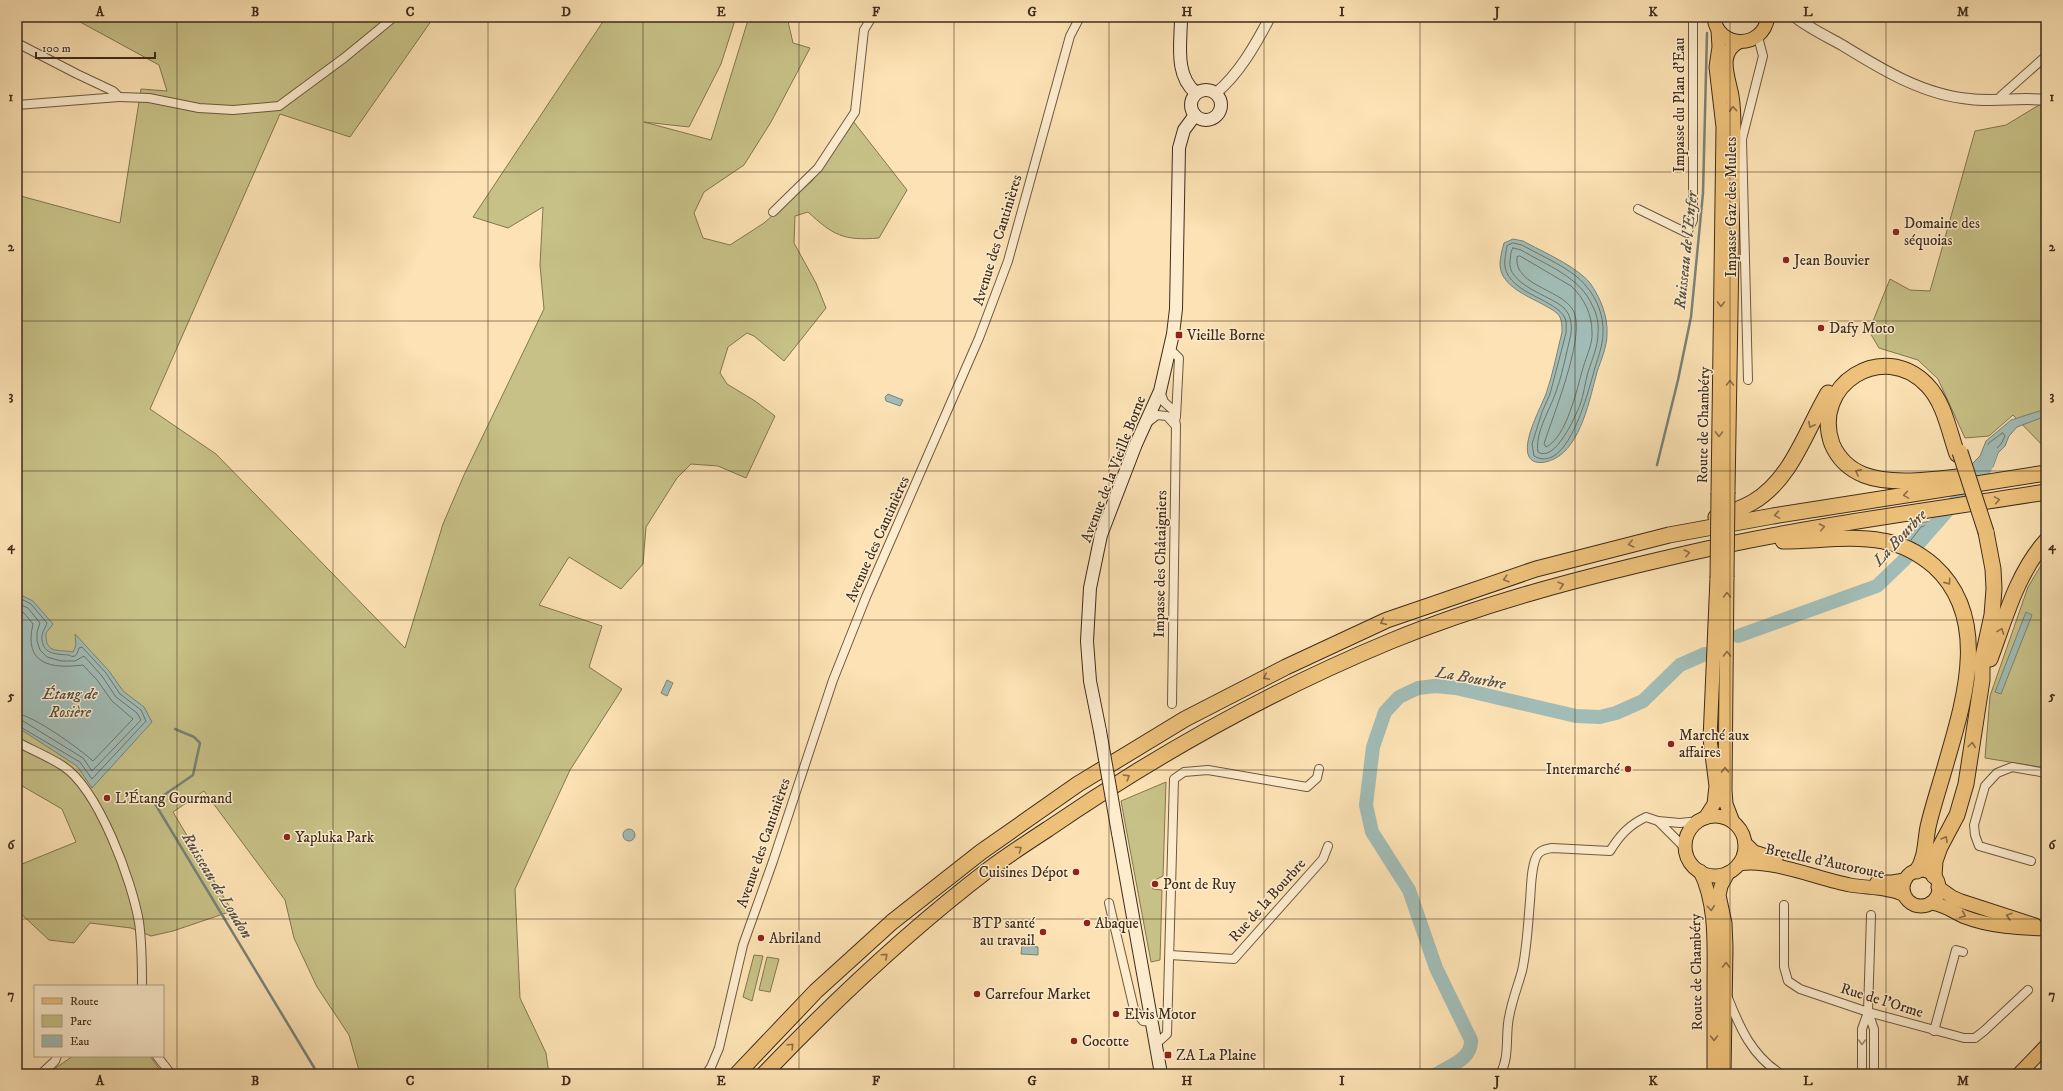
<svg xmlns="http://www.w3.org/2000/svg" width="2063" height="1091" font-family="'IM FELL DW Pica',serif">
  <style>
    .green { fill: #c7c187; stroke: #827650 }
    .water { fill: #a1bcb6; stroke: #798278 }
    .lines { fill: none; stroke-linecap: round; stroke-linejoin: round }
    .shore { stroke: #707468; stroke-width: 1 }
    .stream { stroke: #798278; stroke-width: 2.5 }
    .river { stroke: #a1bcb6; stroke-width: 14 }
    .minor-casing { stroke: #6e5940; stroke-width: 10 }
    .tertiary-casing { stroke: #6e5940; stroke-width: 12 }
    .secondary-casing { stroke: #3e2b1a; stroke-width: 14 }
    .primary-casing { stroke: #3e2b1a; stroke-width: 15 }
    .motorway-casing { stroke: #3e2b1a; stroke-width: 17 }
    .minor { stroke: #fdecce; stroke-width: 8 }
    .tertiary { stroke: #fdecce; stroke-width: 10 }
    .secondary { stroke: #fdecce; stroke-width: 12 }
    .primary { stroke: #eec17a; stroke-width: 13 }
    .motorway { stroke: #eec17a; stroke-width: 15 }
    .secondary-bridge-casing { stroke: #3e2b1a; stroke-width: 14; stroke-linecap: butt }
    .primary-bridge-casing { stroke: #3e2b1a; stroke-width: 15; stroke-linecap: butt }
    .motorway-bridge-casing { stroke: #3e2b1a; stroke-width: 17; stroke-linecap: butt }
    .secondary-bridge { stroke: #fdecce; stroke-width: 12 }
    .primary-bridge { stroke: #eec17a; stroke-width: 13 }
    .motorway-bridge { stroke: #eec17a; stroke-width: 15 }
    .oneway { stroke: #8d6e45 }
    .oneway2 { stroke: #9e8c74 }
    .grid { fill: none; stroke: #3e2b1a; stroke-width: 1; stroke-opacity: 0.55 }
    .poi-dot { fill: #8f2418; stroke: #fdecce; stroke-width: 1.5 }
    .labels { text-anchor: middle; stroke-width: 3; stroke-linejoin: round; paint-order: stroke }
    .street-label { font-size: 15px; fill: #3e2b1a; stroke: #fdecce }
    .poi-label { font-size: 15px; fill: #3e2b1a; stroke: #fdecce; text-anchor: start }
    .water-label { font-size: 16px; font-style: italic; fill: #574f41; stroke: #fdecce }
    .neatline { fill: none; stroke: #3e2b1a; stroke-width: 1.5 }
    .grid-label { font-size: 13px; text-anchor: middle; font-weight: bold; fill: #3e2b1a }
  </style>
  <rect width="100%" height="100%" fill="#fce2b4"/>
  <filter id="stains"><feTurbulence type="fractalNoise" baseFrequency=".005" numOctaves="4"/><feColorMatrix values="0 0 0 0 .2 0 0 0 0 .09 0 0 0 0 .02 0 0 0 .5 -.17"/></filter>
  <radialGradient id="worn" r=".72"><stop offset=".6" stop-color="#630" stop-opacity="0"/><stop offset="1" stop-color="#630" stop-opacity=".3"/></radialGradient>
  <g class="green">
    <path d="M 71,17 L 434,17 L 350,137 L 280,114 L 150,409 L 216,454 L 405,648 L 443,524 L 464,475 L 544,309 L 540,265 L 543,207 L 508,228 L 473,217 L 606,17 L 736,17 L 721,64 L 689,127 L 644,122 L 711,140 L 749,17 L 787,17 L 793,43 L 810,48 L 771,122 L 744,165 L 704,192 L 694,213 L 703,238 L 730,245 L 764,223 L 812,181 L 853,121 L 907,190 L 879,238 C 843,241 833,235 808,212 L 795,216 L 794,243 L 816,283 L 826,308 L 784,361 L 754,336 L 747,333 L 728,347 L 720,373 L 727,384 L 755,401 L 775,416 L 746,478 L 718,466 L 691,464 L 677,478 L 646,527 L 643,564 L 621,589 L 569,557 L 539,605 L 602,626 L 589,667 L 622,689 L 570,770 L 515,889 L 520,998 L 546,1053 L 549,1074 L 360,1074 L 349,1035 L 317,987 L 294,938 L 285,900 L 204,791 L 173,812 L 232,911 L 173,931 L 151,936 L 131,928 L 90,923 L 74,943 L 49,940 L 17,910 L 17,866 L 76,842 L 62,809 L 17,783 L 17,195 L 120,223 L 141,89 L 167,91 L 159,65 Z"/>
    <polygon points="2039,105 2046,107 2046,449 2013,415 1989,436 1965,438 1938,379 1918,360 1879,348 1869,331 1890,279 1910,290 1930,291 1975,131 2006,125"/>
    <polygon points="2046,557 2046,768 1985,758 1990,696 2028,587"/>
    <polygon points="1166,782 1163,876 1151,882 1153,889 1162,890 1160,960 1151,962 1121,801"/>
    <polygon points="754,955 763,956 752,1001 743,997"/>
    <polygon points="767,957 779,959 770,992 759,990"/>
    <polygon points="73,1056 150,1056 163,1074 47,1074"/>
  </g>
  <g class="water">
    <path d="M 1513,239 L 1523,241 C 1543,252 1576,266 1590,283 C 1600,297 1608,316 1607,334 C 1607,347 1601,360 1597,372 C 1590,398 1581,446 1554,459 C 1546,463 1531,466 1528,454 C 1524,438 1540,409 1546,394 C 1553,374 1557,352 1562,332 C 1562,326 1562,319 1558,314 C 1542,300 1501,291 1500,265 C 1500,258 1502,250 1504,243 Z"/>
    <polygon points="888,394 903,400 900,406 886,401 885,397"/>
    <polygon points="2046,409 2046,416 2017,427 2009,436 2005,446 1998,453 1993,467 1970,470 1969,467 1980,456 1986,441 2011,420"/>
    <polygon points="1945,519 1919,549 1902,541 1919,523"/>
    <path d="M 17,593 L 33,601 L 53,624 L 46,633 C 45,655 59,649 73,652 L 76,645 L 75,634 L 109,671 L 123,691 L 144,707 L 152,722 L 92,788 L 77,766 L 17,727 Z"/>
    <polygon points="2026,612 2032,615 2001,694 1995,692"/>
    <polygon points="667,680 673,683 667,696 661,693"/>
    <circle cx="629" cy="835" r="6"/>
    <polygon points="1022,945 1038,947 1038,955 1021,954"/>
  </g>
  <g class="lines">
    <g class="shore">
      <path d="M 1513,243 L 1522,245 C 1541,256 1573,269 1586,286 C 1597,298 1604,317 1603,333 C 1603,347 1596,362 1593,375 C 1587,395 1567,475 1534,456 L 1532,444 L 1542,412 L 1550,394 L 1566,333 C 1566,328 1567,322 1565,318 C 1556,299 1510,294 1505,267 C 1504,261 1506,252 1507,246 Z"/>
      <path d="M 1513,248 L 1521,250 C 1546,265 1581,277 1593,307 C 1597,314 1599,325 1598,334 C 1598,346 1592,360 1588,372 C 1585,383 1584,394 1580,405 C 1575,417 1555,463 1538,452 C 1535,434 1548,413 1554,397 C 1562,377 1566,354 1571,334 C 1572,325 1571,315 1564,308 C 1550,295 1506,285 1510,260 C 1511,256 1510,252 1513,248 Z"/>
      <path d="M 1520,256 L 1571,286 C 1584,298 1592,314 1592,332 C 1593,344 1586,357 1583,368 C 1577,388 1567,437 1546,447 L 1544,444 C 1553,415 1583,343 1575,315 C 1568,289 1513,288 1517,257 Z"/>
      <polygon points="2003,433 2005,436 2001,444 1994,451 1990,463 1981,464 1980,462 1989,443"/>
      <polygon points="1930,525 1932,528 1918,543 1911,540 1921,527"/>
      <path d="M 17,597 L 31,604 L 47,623 C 45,629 41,633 42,640 C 44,655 57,654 69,655 C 71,656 72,657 75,656 C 78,654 78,650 79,648 L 82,647 L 106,673 L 120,694 L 141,710 L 146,721 L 92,779 L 80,762 L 17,725"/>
      <polyline points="17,603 28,608 40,623 37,632 37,641 40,650 47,657 61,661 75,661 84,656 102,676 116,697 137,713 141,720 92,771 83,758 23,721 17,720"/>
      <path d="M 17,609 L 24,613 L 33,624 C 23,665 52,669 83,665 L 97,680 L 112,701 L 133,719 L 93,761 C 81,750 32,714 17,714"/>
    </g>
    <g class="stream">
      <polyline points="1657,465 1678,380 1691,317 1703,193 1707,33"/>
      <polyline points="175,729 194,737 200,743 193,775 154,802 318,1074"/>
    </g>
    <g class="river">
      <polyline points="1738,636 1877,586 1903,561 1985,468 1991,451"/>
      <path d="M 1437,1074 C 1451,1065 1472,1059 1471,1040 L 1436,968 L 1409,890 L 1372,832 L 1366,805 L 1373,747 L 1385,712 L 1399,697 L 1418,688 L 1435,686 L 1456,688 L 1576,716 L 1600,717 L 1616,713 L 1643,701 L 1680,665 L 1705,654"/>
    </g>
    <g class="minor-casing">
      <g id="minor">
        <polyline points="17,43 77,74 113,91 119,97 17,105"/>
        <polyline points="119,97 149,98 199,108 233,110 279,106 344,58 394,17"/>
        <polyline points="1999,100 2001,96 2046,56"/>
        <polyline points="1638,209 1687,233 1693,220 1693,17"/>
        <polyline points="773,212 818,168 855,112 864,30 872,17"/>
        <polyline points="1170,349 1179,358 1176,417"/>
        <polyline points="1748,380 1742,139 1763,56 1758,37"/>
        <polyline points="1160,391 1164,402 1173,410 1176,425 1172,704"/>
        <polyline points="1147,423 1157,415 1167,416 1175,425"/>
        <path d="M 17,742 C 32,750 49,757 63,766 C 99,790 132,881 139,922 C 142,943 142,965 142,986"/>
        <polyline points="1686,849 1658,821 1680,823 1699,821"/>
        <polyline points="2031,861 1979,846 1975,835 1974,825 1985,786 1997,773 2012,767 2046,773"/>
        <polyline points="1109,903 1134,1009 1143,1021 1152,1022"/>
        <polyline points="1784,905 1784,967 1788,981 1800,989 1868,1012 1964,1038 1975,1038 1984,1031 2028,990"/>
        <polyline points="1170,955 1234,959 1323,859 1328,846"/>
        <path d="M 1728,998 C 1740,1028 1752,1056 1781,1074"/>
        <polyline points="1868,1012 1874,1029 1874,1074"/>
        <polyline points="1934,1031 1956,950 1963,952"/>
        <polyline points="1156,1044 1167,1034 1174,779 1184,772 1208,770 1307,787 1317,778 1319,769"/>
        <polyline points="157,1056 171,1074"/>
        <polyline points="41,1074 55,1061 57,1056"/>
        <polyline points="706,1074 711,1067 719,1048 743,945 773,861 833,680 866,597 979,338 1008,261 1070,36 1080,17"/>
        <path d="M 1500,1074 C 1509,1059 1506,1041 1508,1024 C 1510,1005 1517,989 1522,971 C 1527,948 1528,924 1530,901 C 1531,889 1531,863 1538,854 C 1542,849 1547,849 1552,848 L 1610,851 C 1620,835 1629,825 1646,817 L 1658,821"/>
        <polyline points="1862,1074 1862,1029 1868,1012 1871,915"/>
      </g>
    </g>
    <g class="tertiary-casing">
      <g id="tertiary">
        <path d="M 1795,17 C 1809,28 1826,36 1842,45 C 1881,69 1923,95 1970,99 C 1995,102 2021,97 2046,100"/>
        <path d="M 1216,93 C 1239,74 1256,44 1270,17"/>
      </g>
    </g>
    <g class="secondary-casing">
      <g id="secondary">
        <path d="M 1181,17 C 1181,43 1174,75 1196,93"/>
        <circle cx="1206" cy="105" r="15"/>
        <polyline points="1100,731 1090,681 1087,641 1090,588 1101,535 1136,444 1160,391 1173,334 1176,309 1179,148 1184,130 1195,115"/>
        <polyline points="1118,833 1161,1074"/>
      </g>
    </g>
    <g class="primary-casing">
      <g id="primary">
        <path d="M 1714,17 C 1716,47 1762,52 1768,17"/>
        <path d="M 1728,492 L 1734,131 C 1734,119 1734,107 1732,96 C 1729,78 1717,53 1739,42"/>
        <polyline points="1718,493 1723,127 1716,67 1719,47 1718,30"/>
        <polyline points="1727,577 1725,790 1726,804 1733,822"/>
        <circle cx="1715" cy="846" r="30"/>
        <polyline points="1705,818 1714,804 1716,786 1710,739 1717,578"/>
        <polyline points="1745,843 1754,852 1776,859"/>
        <path d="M 1739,864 C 1770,858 1818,879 1850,885 C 1866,888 1890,887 1904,895"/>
        <circle cx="1921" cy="888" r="18"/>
        <path d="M 1700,871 C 1717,905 1714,948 1714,985 C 1714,1015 1714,1044 1714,1074"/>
        <polyline points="1877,882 1892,882 1905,880"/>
        <polyline points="1938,887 1952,897 1961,901 2035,925"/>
        <path d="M 1931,903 C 1944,904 1953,912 1965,917 C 1991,927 2019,928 2046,929"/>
        <polyline points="1724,1074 1726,947 1725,923 1719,895 1721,886 1728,873"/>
        <polyline points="2019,1074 2046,1046"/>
      </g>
    </g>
    <g class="motorway-casing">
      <g id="motorway">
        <path d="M 1957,454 C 1949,431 1944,402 1927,385 C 1883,339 1811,385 1832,444 C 1838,458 1849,469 1864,475 C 1892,486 1936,479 1966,476"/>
        <path d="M 1716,517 C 1729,513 1741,509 1753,502 C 1792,479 1806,430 1828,393"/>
        <path d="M 1783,541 C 1816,541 1851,535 1883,541 C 1902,544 1920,554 1934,566 C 1990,617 1965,698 1947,760 C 1941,782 1933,805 1928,827 C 1925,842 1926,858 1917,871"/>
        <path d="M 1990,659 C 2005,619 2017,573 2046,541"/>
        <polyline points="1934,876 1935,861 1940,847 1957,815 1966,784 1982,680 1982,661 1992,615 1994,589 1993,569 1986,532"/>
        <polyline points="737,1074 816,991 892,922 981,852 1078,784 1185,719 1286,667 1387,620 1536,569 1669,535 1773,516 2046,473"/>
        <path d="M 764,1074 C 834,1001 908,931 988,870 C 1008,855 1028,842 1048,829 C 1156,755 1270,691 1391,641 C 1486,602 1588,576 1689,553 C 1807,526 1927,511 2046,492"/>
      </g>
    </g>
    <use href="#minor" class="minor"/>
    <use href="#tertiary" class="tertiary"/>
    <use href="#secondary" class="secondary"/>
    <use href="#primary" class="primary"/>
    <use href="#motorway" class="motorway"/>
    <g class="secondary-bridge-casing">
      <polyline id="secondary-bridge" points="1100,731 1118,833"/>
    </g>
    <g class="primary-bridge-casing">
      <g id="primary-bridge">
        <polyline points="1727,577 1728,492"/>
        <polyline points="1717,578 1718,493"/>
      </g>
    </g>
    <g class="motorway-bridge-casing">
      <polyline id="motorway-bridge" points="1960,452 1986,532"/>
    </g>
    <use href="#secondary-bridge" class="secondary-bridge"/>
    <use href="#primary-bridge" class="primary-bridge"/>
    <use href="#motorway-bridge" class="motorway-bridge"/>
  </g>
  <defs><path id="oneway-chevron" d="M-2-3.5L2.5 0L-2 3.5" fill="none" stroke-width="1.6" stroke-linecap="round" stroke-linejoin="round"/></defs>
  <g class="oneway">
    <use href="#oneway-chevron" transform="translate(1733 109) rotate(-94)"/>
    <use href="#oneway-chevron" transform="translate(1721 304) rotate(91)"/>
    <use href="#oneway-chevron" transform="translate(1730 383) rotate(-89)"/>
    <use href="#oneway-chevron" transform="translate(1811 425) rotate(117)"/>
    <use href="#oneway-chevron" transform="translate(1719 434) rotate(91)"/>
    <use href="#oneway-chevron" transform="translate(1858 472) rotate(-152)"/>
    <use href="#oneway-chevron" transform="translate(1906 495) rotate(171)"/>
    <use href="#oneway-chevron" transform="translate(1997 500) rotate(-9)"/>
    <use href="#oneway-chevron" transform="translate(1777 515) rotate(171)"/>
    <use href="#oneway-chevron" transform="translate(1822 527) rotate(-11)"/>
    <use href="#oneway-chevron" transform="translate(1631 544) rotate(167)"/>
    <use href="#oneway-chevron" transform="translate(1687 553) rotate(-13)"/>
    <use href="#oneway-chevron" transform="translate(1506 579) rotate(163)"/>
    <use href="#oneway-chevron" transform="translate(1948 582) rotate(55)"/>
    <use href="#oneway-chevron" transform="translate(1561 585) rotate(-16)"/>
    <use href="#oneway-chevron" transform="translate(1727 595) rotate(-89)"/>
    <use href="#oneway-chevron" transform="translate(1383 622) rotate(156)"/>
    <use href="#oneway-chevron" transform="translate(2001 631) rotate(-69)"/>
    <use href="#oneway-chevron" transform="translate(1727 654) rotate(-90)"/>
    <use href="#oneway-chevron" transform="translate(1266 677) rotate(153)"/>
    <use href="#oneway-chevron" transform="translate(1972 745) rotate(-83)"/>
    <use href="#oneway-chevron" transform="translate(1725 770) rotate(-91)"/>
    <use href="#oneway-chevron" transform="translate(1127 777) rotate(-32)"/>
    <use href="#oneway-chevron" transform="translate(1945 839) rotate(-59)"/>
    <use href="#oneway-chevron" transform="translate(1019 849) rotate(-35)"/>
    <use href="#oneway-chevron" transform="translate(1711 908) rotate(85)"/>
    <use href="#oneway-chevron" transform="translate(1963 915) rotate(23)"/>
    <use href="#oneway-chevron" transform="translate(2009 916) rotate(-163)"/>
    <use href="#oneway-chevron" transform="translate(885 956) rotate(-42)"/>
    <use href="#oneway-chevron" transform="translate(1726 965) rotate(-89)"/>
    <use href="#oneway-chevron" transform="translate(1714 1038) rotate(90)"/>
    <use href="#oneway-chevron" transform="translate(791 1046) rotate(-46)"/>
  </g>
  <use class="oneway2" href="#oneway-chevron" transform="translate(1862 1042) rotate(90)"/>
  <path class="grid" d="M 177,17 L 177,1074M 333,17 L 333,1074M 488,17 L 488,1074M 643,17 L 643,1074M 799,17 L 799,1074M 954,17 L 954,1074M 1109,17 L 1109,1074M 1264,17 L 1264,1074M 1420,17 L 1420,1074M 1575,17 L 1575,1074M 1730,17 L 1730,1074M 1886,17 L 1886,1074M 17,172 L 2046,172M 17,321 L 2046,321M 17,471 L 2046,471M 17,620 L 2046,620M 17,770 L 2046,770M 17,919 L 2046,919"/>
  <g class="poi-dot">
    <circle cx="1896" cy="232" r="4"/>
    <circle cx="1786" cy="260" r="4"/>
    <circle cx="1821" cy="328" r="4"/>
    <rect x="1175" y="331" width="8" height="8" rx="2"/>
    <circle cx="1671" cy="744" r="4"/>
    <circle cx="1628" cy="769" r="4"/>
    <circle cx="107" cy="798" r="4"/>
    <circle cx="287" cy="837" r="4"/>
    <circle cx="1076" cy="872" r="4"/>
    <circle cx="1155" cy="884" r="4"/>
    <circle cx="1087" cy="923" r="4"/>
    <circle cx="1043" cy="932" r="4"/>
    <circle cx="761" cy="938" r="4"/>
    <circle cx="977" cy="994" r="4"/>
    <circle cx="1116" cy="1014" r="4"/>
    <circle cx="1074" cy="1041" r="4"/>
    <rect x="1164" y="1051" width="8" height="8" rx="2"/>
  </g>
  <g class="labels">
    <g class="street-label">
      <text transform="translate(1679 105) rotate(-90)" y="5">Impasse du Plan d'Eau</text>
      <text transform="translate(1731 207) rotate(-90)" y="5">Impasse Gaz des Mulets</text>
      <text transform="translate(997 240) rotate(-73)" y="5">Avenue des Cantinières</text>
      <text transform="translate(1703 425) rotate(-89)" y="5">Route de Chambéry</text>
      <text transform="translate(1113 469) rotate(-69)" y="5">Avenue de la Vieille Borne</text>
      <text transform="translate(877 539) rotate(-66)" y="5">Avenue des Cantinières</text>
      <text transform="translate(1160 564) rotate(-89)" y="5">Impasse des Châtaigniers</text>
      <text transform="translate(763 843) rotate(-71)" y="5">Avenue des Cantinières</text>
      <text transform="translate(1825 861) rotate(12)" y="5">Bretelle d'Autoroute</text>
      <text transform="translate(1267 900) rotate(-48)" y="5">Rue de la Bourbre</text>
      <text transform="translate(1696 972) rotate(-91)" y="5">Route de Chambéry</text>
      <text transform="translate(1882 1000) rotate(17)" y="5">Rue de l'Orme</text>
    </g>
    <g class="poi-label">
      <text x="1904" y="228">Domaine des<tspan x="1904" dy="17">séquoias</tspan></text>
      <text x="1794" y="265">Jean Bouvier</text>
      <text x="1829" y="333">Dafy Moto</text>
      <text x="1187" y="340">Vieille Borne</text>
      <text x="1679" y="740">Marché aux<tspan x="1679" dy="17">affaires</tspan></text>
      <text x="1620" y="774" text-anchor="end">Intermarché</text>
      <text x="115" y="803">L'Étang Gourmand</text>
      <text x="295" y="842">Yapluka Park</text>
      <text x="1068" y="877" text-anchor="end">Cuisines Dépot</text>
      <text x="1163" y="889">Pont de Ruy</text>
      <text x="1035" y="928" text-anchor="end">BTP santé<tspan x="1035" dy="17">au travail</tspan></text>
      <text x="1095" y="928">Abaque</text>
      <text x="769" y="943">Abriland</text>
      <text x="985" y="999">Carrefour Market</text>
      <text x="1124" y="1019">Elvis Motor</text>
      <text x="1082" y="1046">Cocotte</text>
      <text x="1176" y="1060">ZA La Plaine</text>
    </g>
    <g class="water-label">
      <text transform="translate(1685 250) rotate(-84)" y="6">Ruisseau de l'Enfer</text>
      <text transform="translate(1899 537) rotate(-47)" y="6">La Bourbre</text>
      <text transform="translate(1471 677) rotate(10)" y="6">La Bourbre</text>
      <text x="70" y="699">Étang de<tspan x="70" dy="18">Rosière</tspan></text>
      <text transform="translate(218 885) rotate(59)" y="6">Ruisseau de Loudon</text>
    </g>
  </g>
  <rect width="2063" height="1091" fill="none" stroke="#fce2b4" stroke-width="44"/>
  <rect x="34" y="985" width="130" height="72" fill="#fdecce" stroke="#b19f86"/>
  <rect x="42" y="998" width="20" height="6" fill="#eec17a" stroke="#b19f86"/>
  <text x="70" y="1005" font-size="12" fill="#3e2b1a">Route</text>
  <rect x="42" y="1015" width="20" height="12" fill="#c7c187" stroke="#b19f86"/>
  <text x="70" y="1025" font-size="12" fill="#3e2b1a">Parc</text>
  <rect x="42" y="1035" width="20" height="12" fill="#a1bcb6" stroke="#b19f86"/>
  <text x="70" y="1045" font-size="12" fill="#3e2b1a">Eau</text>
  <path d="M36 52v6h119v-6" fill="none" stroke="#3e2b1a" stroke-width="2"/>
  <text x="42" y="52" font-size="12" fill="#3e2b1a" stroke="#fdecce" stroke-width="3" paint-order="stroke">100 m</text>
  <rect x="22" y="22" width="2019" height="1047" class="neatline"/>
  <g class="grid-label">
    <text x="100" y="16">A</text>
    <text x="255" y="16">B</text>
    <text x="410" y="16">C</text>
    <text x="566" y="16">D</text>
    <text x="721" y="16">E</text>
    <text x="876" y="16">F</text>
    <text x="1032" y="16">G</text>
    <text x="1187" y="16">H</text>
    <text x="1342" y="16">I</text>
    <text x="1497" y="16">J</text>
    <text x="1653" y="16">K</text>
    <text x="1808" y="16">L</text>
    <text x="1963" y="16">M</text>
    <text x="11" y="101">1</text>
    <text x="2052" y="101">1</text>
    <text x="11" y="251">2</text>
    <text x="2052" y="251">2</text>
    <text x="11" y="400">3</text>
    <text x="2052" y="400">3</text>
    <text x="11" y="550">4</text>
    <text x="2052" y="550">4</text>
    <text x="11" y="700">5</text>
    <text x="2052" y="700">5</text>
    <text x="11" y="849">6</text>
    <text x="2052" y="849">6</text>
    <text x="11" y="999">7</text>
    <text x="2052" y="999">7</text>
    <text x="100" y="1085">A</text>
    <text x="255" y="1085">B</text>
    <text x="410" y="1085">C</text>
    <text x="566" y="1085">D</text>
    <text x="721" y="1085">E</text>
    <text x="876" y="1085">F</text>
    <text x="1032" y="1085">G</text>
    <text x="1187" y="1085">H</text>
    <text x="1342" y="1085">I</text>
    <text x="1497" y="1085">J</text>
    <text x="1653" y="1085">K</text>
    <text x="1808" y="1085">L</text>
    <text x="1963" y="1085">M</text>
  </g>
  <rect width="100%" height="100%" filter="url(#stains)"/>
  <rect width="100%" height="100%" fill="url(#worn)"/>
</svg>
